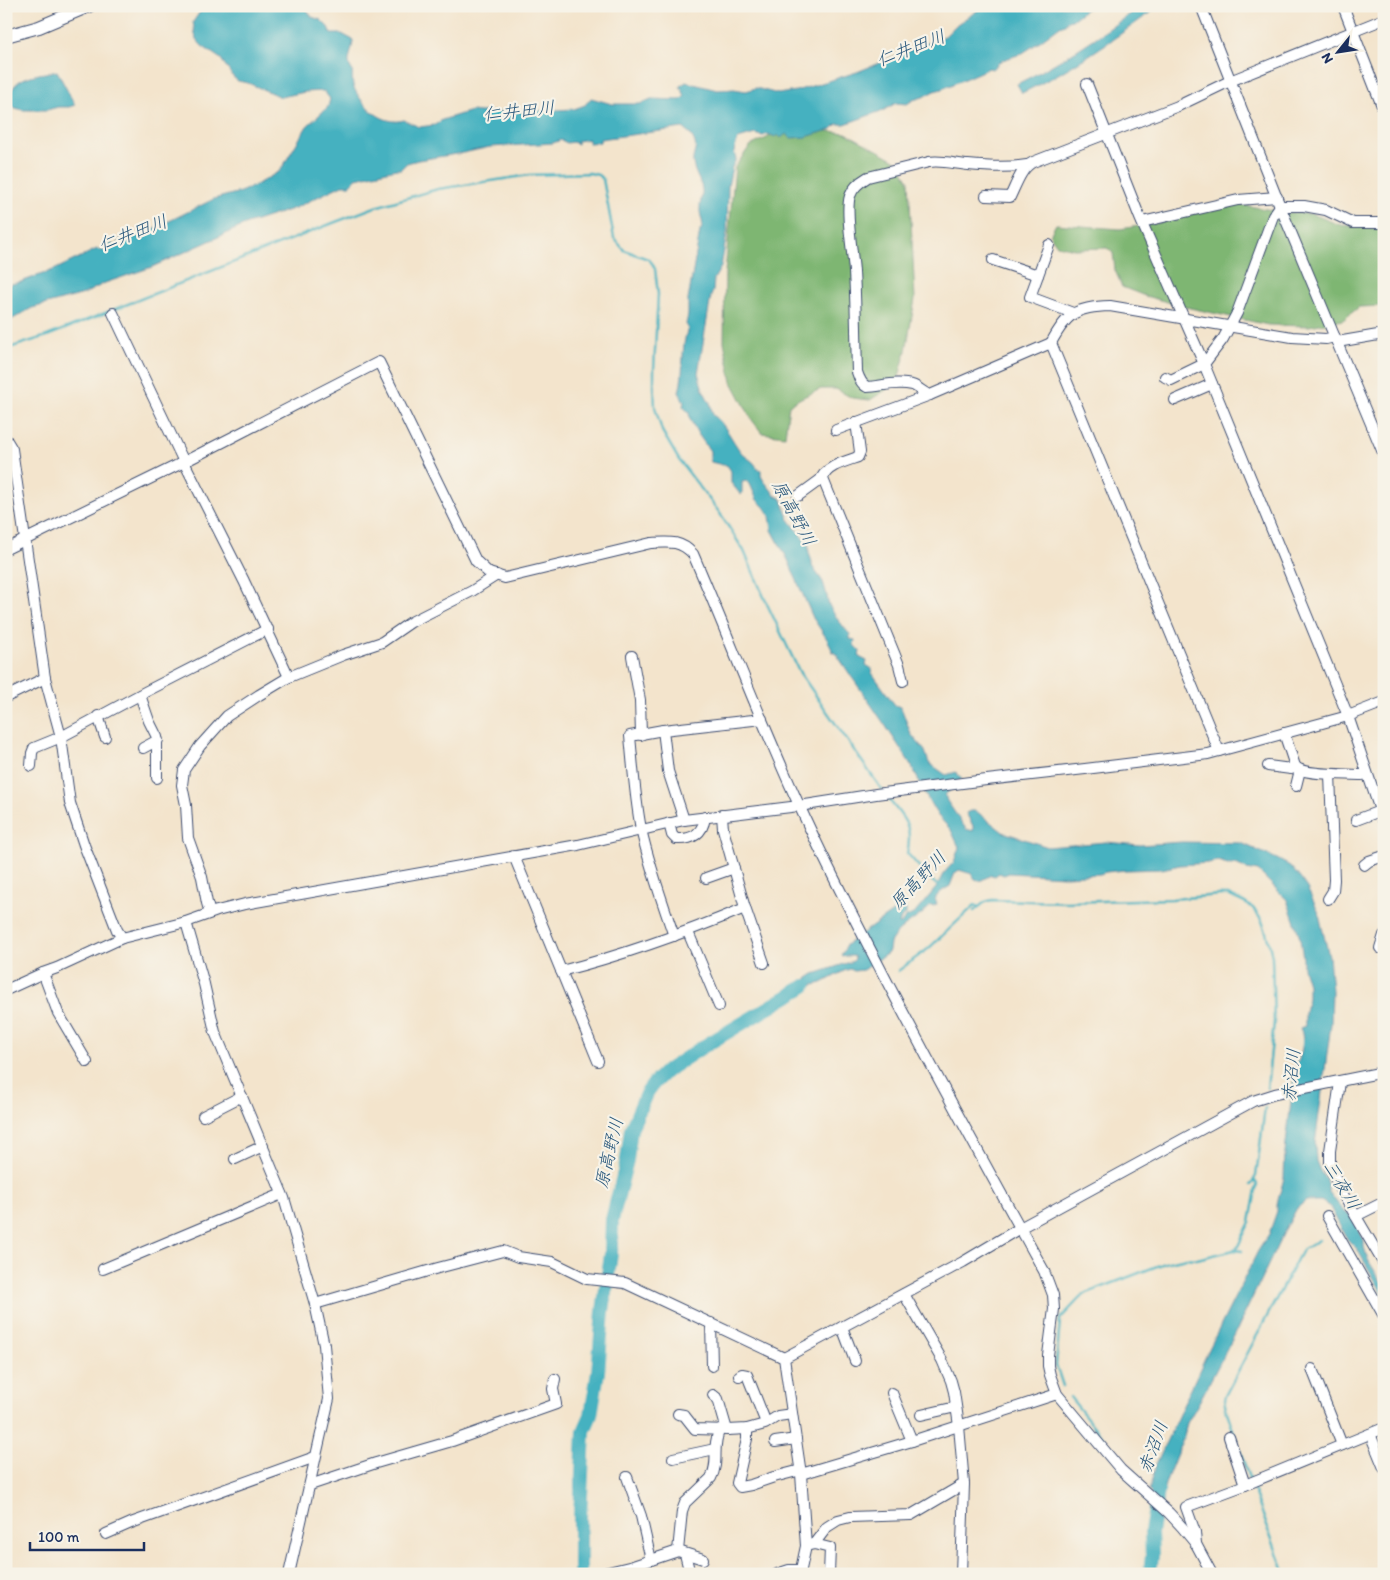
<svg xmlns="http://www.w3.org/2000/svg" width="1390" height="1580" font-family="Itim,'Klee One',sans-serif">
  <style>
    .forest { fill: #7eb672; stroke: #4c7268 }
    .water { fill: #44b1c0; stroke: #30708f }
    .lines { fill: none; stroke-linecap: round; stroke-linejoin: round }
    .stream { stroke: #44b1c0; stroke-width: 2.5 }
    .river { stroke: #44b1c0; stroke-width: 14 }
    .minor-casing { stroke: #3b4a6e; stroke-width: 12 }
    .major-casing { stroke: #3b4a6e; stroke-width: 14 }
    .minor { stroke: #fff; stroke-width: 10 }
    .major { stroke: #fff; stroke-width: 12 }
    .labels { text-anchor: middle; stroke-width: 4.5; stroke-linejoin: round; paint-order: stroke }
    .water-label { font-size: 18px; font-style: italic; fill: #27567b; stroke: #f7f3e8 }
  </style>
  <rect width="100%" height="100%" fill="#f7f3e8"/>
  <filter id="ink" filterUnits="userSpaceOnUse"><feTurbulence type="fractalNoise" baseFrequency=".02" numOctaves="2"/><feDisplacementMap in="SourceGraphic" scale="10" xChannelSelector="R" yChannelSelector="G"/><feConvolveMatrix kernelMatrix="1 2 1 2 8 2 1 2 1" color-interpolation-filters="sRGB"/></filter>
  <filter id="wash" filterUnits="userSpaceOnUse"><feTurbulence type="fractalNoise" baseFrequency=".0096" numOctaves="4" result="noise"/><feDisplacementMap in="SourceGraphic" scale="20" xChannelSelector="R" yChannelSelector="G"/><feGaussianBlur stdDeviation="1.12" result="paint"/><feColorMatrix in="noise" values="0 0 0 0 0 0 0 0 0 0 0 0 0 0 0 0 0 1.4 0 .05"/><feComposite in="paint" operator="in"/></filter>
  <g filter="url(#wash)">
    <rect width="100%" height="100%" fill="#f3e4cc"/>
    <g class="forest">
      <polygon points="802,128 846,133 897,161 909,181 915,299 906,351 898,380 886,390 870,400 852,398 836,389 821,389 801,398 789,405 785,436 762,433 752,420 732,382 724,342 725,272 735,167 750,146 773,135"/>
      <polygon points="1232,203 1283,212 1312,214 1340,225 1384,229 1384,306 1359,307 1343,320 1309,326 1268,325 1190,308 1145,296 1122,287 1115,270 1113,253 1107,248 1074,249 1057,245 1050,235 1056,224 1120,229 1158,223"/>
    </g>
    <g class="water">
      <path d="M 204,6 L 304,6 L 312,17 L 321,20 L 328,27 L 331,34 L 342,34 L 353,40 C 353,47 348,59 349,63 C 349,66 351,68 352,70 C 353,77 351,83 355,90 C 364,107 383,126 404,120 L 419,127 L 435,125 L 442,120 L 471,111 L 480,112 L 518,112 L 574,109 L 585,105 L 591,98 L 612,104 L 640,104 L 651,99 L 680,100 L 685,96 L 680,86 L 686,82 L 717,90 L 734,89 L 746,91 L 756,88 L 778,94 L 796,91 L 857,72 L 945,36 L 957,24 L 980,9 L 987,6 L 1090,6 L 1072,20 L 1067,21 L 1065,24 L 1060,26 L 1032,47 L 1021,54 L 1002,60 L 992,69 L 989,68 L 942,89 L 934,91 L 923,97 L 913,100 L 907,104 L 896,103 L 884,110 L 845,124 L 837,124 L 832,129 L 806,137 L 791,138 L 786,134 L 781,138 L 778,135 L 776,137 L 768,134 L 763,136 L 755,134 L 738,139 L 734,151 L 736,159 L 732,167 L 728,186 L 727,233 L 721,267 L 714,279 L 713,291 L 711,296 L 698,373 L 703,390 L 710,403 L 713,415 C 725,423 732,441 741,452 C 745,457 750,459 753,462 C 756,465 756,468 761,470 L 761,476 L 764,481 L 776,496 L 782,499 L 788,518 L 809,546 C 807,555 813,558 812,566 C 815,571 820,577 823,582 C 825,588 827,595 828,602 C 829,608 845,630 850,634 L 850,639 L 855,640 L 854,645 L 860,651 L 859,657 L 867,661 L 866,665 L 871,668 L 872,673 L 895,705 L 900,707 L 902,710 L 911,734 L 925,751 L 929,763 L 946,775 L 956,772 L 962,779 L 945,795 L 947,801 L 966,829 L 973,831 L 973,826 L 966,813 L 970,811 L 976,811 L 1003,832 L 1048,847 L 1106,842 L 1140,845 L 1182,842 L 1241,843 L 1277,859 L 1290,866 L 1300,878 L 1307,888 L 1318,911 L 1329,956 L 1332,991 L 1331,1024 L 1315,1144 L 1316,1161 L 1320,1171 L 1326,1180 L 1329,1192 L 1344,1212 L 1351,1216 L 1364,1240 L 1364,1247 L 1368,1260 L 1384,1286 L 1384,1296 L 1357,1249 L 1348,1240 L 1342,1230 L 1340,1230 L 1341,1228 L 1330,1207 L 1321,1201 L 1306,1201 L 1297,1208 L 1283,1234 L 1234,1336 L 1198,1404 L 1187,1423 L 1184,1436 L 1166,1481 L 1163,1491 L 1163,1503 L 1149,1491 L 1156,1464 L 1210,1347 L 1258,1251 L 1269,1234 L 1277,1211 L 1277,1204 L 1284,1178 L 1285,1152 L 1295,1068 C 1301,1058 1306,1038 1300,1028 L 1305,1026 L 1305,1012 L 1308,998 L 1308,984 L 1303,968 L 1303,957 L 1299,934 L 1287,900 L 1258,871 L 1246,869 L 1236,864 L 1227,864 L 1219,861 L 1208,863 L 1180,865 L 1162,869 L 1125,870 L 1106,872 L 1100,874 L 1065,876 L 1009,873 L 1004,875 L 999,873 L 995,876 L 991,875 L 980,881 L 975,879 L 972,874 L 959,870 L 955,873 L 950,886 C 944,890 939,892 935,899 L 937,904 L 934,906 L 931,905 C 920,919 900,925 891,941 C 889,945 890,949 888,953 L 863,970 L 854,971 L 850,969 L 844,971 L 822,983 L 810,986 L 803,989 L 783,1002 L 802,982 L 814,974 L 853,961 L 855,959 L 854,956 L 842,956 L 841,955 L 844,951 L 846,945 L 894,911 L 904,908 L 906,909 L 906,914 L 901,918 L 899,924 L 901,924 L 905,918 L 915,913 L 936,888 L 943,874 L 954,862 L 959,847 L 951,830 L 938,816 L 920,786 C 917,773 908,760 900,748 C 880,716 857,686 837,655 L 833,652 L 827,639 L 813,618 L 788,560 L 772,530 L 770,516 L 765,508 L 757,500 L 750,484 L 747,481 L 742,482 L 742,493 L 741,495 L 731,483 L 731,471 L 727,465 L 723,465 L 711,462 L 710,459 L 710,451 L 698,434 L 690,419 L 689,413 L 683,406 L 684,402 L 679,392 C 685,371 680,349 688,328 L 686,324 L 688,315 L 688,300 L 700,231 C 706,223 699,217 700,208 C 700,200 704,193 701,185 C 698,177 694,171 693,163 C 692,155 697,151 695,143 C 693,137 689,132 683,128 L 600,139 L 600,142 L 589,143 L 588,139 L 577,141 L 577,144 L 573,142 L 567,143 L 561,140 L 553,143 L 490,147 L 463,153 L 418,160 L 407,163 L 401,169 L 396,169 L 356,178 L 351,185 L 342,185 L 295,208 L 247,224 L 152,267 L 105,283 L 84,294 L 32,308 L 11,320 L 6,319 L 6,285 L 21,282 L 56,269 L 97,249 L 104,251 L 111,243 L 116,247 L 123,235 L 128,240 C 137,235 150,234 157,227 L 214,199 L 240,192 L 254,186 L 280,171 L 307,126 L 328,107 L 330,99 L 324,91 L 305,92 L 281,97 L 248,83 L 238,81 L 233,77 L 221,59 L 202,46 L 196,39 L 193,22 Z"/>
      <path d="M 1141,6 L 1159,6 C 1116,38 1071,70 1022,93 L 1017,84 C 1061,62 1101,35 1141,6 Z"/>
      <path d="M 57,71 L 75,105 L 69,107 L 58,107 L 47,110 L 22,110 L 12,107 C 12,103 10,98 11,95 C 13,75 42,74 57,71 Z"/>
    </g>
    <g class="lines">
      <g class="stream">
        <polyline points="6,349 47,336 333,223 375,207 438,189 530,175 590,173 598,175 603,179 614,238 624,250 648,259 652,263 655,269 658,294 654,369 654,387 655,407 662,431 679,460 719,512 744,551 767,604 800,673 882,790"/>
        <path d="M 887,797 C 903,819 914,824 907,853 L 929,878 L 938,886"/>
        <polyline points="974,911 985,902 992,900 1066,902 1172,899 1220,895 1228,895 1245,903 1253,908 1262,921 1266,932 1272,956 1274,1022 1267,1088"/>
        <polyline points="898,971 928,949 975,905 978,907"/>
        <polyline points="1251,1185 1256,1176 1265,1108"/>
        <polyline points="1236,1250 1250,1222 1257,1184 1255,1181"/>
        <polyline points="1063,1386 1056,1365 1060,1322 1060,1319 1080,1298 1087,1293 1165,1263 1186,1258 1197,1259 1234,1250 1242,1251"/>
        <polyline points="1070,1397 1103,1438"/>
        <polyline points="1250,1481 1226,1409 1224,1400 1225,1396 1302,1250 1319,1240"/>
        <polyline points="1252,1486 1285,1574"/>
      </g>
      <g class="river">
        <polyline points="580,1574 580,1517 584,1431 591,1415 598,1372 603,1311 611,1254 612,1220 627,1160 631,1129 646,1094 654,1083 665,1072 701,1048 805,986"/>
        <polyline points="1150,1574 1152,1556 1151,1532 1158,1491"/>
      </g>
    </g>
  </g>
  <g filter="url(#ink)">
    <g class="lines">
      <g class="minor-casing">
        <g id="minor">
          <polyline points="1201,6 1280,206 1384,455"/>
          <polyline points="1343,6 1384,111"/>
          <polyline points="1087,84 1140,218 1204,364 1171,380 1165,377"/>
          <path d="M 986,196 L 1010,197 C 1016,185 1021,168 1033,162 L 1178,106 L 1230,81 L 1384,19"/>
          <polyline points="1142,222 1238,200 1277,197"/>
          <polyline points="1384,223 1353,223 1326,210 1304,206 1280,206 1273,216 1237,313 1223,339 1204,364 1348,716 1384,822"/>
          <polyline points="1049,245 1030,297 1073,313"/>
          <polyline points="993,260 1038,275"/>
          <polyline points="113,313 184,462 244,581 289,677"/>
          <polyline points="1337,342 1384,334"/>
          <path d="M 1051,343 C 1067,313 1076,307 1110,306 L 1292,337 L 1326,339 L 1335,337"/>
          <path d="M 930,395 C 923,393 919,387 912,385 C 897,381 883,386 867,387 C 861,384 859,378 857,372 C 856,339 856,305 854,272 C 853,254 845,211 850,196 C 853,187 861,181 868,177 L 929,162 C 942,160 955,164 968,165 C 988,167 1008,168 1027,165"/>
          <polyline points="1175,400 1212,384"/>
          <path d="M 856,422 L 860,452 L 858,457 C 847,461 825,466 823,479 L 899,665 L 903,681"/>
          <polyline points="836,430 930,395 1051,343 1219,751"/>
          <polyline points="6,439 12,449 45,678 61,737 70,803 84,845 117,930 122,938 186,922 204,984 215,1032 284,1198 315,1304 324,1345 329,1399 289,1574"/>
          <polyline points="798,496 820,480 824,474"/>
          <path d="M 6,549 L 184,462 L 379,362 L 476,561 L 489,573 L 505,578 L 651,543 C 669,542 680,540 693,554 C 729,637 761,723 799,805 C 825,863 854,918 883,974 C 935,1074 989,1172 1044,1271 L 1053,1295 L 1054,1309 L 1048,1355 L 1048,1366 L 1050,1375 L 1057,1394 L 1121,1470 L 1169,1513 L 1182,1527 L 1196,1544 L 1212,1574"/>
          <polyline points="632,656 640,700 641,735"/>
          <polyline points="140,695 149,721 157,737 157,778"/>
          <polyline points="6,697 45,678"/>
          <polyline points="98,716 105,737"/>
          <polyline points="663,730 668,771 684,820"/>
          <path d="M 1284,733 L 1294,763 C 1295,766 1295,767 1299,769 C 1309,775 1349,774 1362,775 L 1367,773"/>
          <polyline points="143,748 158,740"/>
          <polyline points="31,766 32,753 34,748 61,737 145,692 268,629"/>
          <polyline points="1268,766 1291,769 1296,767"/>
          <polyline points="1296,786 1300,770"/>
          <polyline points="722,815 723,829 745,908 764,963"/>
          <polyline points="1356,820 1380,811"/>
          <path d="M 669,823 L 672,835 L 676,839 C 692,840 703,834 705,817"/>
          <polyline points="514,856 598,1061"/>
          <polyline points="1364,865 1369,861 1384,856"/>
          <polyline points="706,878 734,868"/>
          <polyline points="1328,899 1333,891 1334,880 1330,774"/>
          <polyline points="210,913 207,903 202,877 188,838 186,805 182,785 184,770 200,746 227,716 259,695 289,677 343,655 382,642 411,622 472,591 497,575"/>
          <polyline points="186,922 217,911 245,904 578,845 684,820 799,806 876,794 978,781 1085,769 1208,754 1348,716 1384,702"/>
          <polyline points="688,932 719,1006"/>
          <path d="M 674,936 C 662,901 649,865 641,829 C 635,798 633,767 630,736 L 663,730 L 762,719"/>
          <polyline points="1380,948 1384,935"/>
          <path d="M 561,971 C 624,955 685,933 745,908"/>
          <polyline points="43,973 58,1013 87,1062"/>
          <polyline points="6,990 43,973 57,968 122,938"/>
          <polyline points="1340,1082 1330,1151 1330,1166 1341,1191 1384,1264"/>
          <polyline points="203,1116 242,1096"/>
          <polyline points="235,1159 263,1146"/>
          <polyline points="1327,1216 1384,1316"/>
          <polyline points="1356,1216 1384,1202"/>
          <polyline points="103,1269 282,1194"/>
          <polyline points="904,1294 942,1360 951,1381 954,1392 959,1426 964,1484 961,1574"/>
          <polyline points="315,1304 438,1268 503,1251 518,1257 552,1262 587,1279 625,1283 784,1358 801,1474 806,1546 800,1574"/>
          <polyline points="711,1323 712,1366"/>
          <polyline points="842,1327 855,1361"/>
          <polyline points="784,1358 963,1262 1020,1228 1253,1101 1275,1094 1384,1072"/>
          <polyline points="1312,1369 1342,1445"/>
          <polyline points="739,1376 742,1374 747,1375 766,1423"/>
          <polyline points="892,1393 912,1441"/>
          <polyline points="713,1395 718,1399 727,1430"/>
          <polyline points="678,1414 684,1415 695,1429 728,1430 747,1429 765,1424 778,1416 792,1414"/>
          <polyline points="921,1415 956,1407"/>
          <polyline points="747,1429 747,1439 737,1483 740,1487 751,1485 774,1477 801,1470"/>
          <polyline points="1370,1434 1384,1468"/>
          <polyline points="1229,1437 1245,1485"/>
          <polyline points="775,1442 796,1439"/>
          <polyline points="673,1458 715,1449"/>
          <polyline points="801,1474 912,1441 1057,1394"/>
          <polyline points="627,1477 641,1516 651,1560"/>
          <polyline points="310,1485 376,1463 452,1441 556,1404 553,1389 555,1379"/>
          <polyline points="106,1534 131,1523 315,1457"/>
          <polyline points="814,1544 827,1527 838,1520 850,1517 911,1515 964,1484"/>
          <polyline points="1196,1544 1195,1532 1186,1507 1245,1485 1384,1428"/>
          <polyline points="809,1545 814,1544 830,1548 829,1574"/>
          <polyline points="685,1554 690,1574"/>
          <path d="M 703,1559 L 678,1551 L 682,1511 L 685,1503 L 711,1478 C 720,1461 711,1447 720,1429"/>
          <polyline points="600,1574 633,1566 678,1551"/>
          <polyline points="777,1574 789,1570 800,1570"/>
        </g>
      </g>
      <g class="major-casing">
        <polyline id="major" points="6,36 39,27 89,6"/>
      </g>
      <use href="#minor" class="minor"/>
      <use href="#major" class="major"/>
    </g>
  </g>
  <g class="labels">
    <g class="water-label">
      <text transform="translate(911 48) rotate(-21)" y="6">仁井田川</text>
      <text transform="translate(519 111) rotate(-6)" y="6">仁井田川</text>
      <text transform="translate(133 233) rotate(-21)" y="6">仁井田川</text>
      <text transform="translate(794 513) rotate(62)" y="6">原高野川</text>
      <text transform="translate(918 880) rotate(-47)" y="6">原高野川</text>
      <text transform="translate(1291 1075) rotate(-84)" y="6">赤沼川</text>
      <text transform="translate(609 1153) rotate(-77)" y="6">原高野川</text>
      <text transform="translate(1342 1185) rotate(59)" y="6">三夜川</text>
      <text transform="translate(1153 1447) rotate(-70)" y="6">赤沼川</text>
    </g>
  </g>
  <rect width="1390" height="1580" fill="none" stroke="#f7f3e8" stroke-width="25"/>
  <g transform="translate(1338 52) rotate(240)" stroke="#f7f3e8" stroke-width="4" paint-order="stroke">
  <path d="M0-4L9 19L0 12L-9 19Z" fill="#1b2f5e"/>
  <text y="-8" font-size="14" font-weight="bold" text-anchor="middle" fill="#1b2f5e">N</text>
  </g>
  <path d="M30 1542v8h114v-8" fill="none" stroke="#1b2f5e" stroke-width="2.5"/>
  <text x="38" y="1542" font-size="15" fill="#1b2f5e" stroke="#f7f3e8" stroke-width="4" paint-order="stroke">100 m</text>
</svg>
